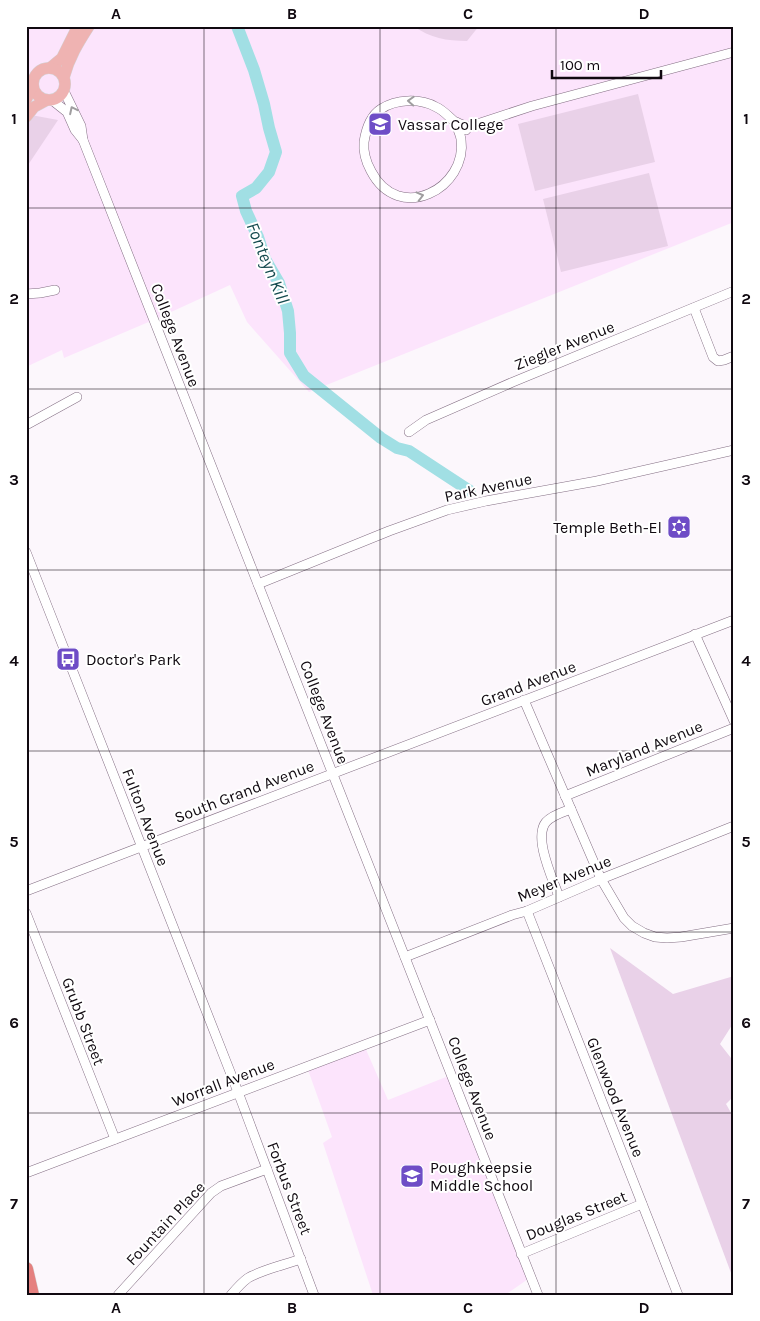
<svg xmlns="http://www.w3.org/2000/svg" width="760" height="1321" font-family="Karla,sans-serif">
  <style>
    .built { fill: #fce4fc }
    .green { fill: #e9d1e8 }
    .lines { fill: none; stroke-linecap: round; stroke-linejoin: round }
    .river { stroke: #a1dfe4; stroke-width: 12 }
    .minor-casing { stroke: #846f84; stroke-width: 10 }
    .major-casing { stroke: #d4d3d4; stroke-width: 12 }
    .highway-casing { stroke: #d4d3d4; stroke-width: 15 }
    .minor { stroke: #fff; stroke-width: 9 }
    .major { stroke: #efb3b2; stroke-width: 11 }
    .highway { stroke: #e5807f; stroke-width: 14 }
    .oneway { stroke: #9f9d9f }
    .grid { fill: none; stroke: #100910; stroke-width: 1; stroke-opacity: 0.55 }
    .labels { text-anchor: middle; stroke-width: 4; stroke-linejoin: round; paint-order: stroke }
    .poi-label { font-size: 16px; fill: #100910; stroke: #fff; text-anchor: start }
    .street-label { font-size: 16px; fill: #100910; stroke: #fff }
    .water-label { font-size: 18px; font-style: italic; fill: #154b4f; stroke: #fff }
    .neatline { fill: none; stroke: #100910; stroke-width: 2 }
    .grid-label { font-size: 16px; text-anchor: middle; font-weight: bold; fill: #100910 }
  </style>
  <rect width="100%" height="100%" fill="#fcf7fc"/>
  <g class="built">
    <polygon points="26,26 734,26 734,222 309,392 247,322 230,285 158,318 64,358 62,350 26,367"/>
    <polygon points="364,1045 388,1100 451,1075 531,1277 505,1295 373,1295 323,1143 332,1137 307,1067"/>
  </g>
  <g class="green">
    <path d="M 413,26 L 479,26 L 467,41 C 446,41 431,38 413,26 Z"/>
    <polygon points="638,94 655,162 535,191 518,124"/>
    <polygon points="31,115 58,120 26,168 26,121"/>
    <polygon points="649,173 668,246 561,272 543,199"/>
    <polygon points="610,948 673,994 734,976 734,1022 720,1044 731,1058 734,1058 734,1096 726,1104 734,1118 734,1281"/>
  </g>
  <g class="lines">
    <polyline class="river" points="237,26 254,70 264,104 269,128 276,152 269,172 256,188 242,196 246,211 258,237 265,259 279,283 288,311 290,333 290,353 304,376 381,438 397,448 409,451 470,491"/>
    <g class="minor-casing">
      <g id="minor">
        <polyline points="52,100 67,112 75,130 83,140 81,126 64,91"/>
        <path d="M 454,121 C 457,127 460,133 461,139 C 468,188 399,225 371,171 C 366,162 363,153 364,142 C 366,129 370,116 381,109 C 396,99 420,98 436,107 C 443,110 448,116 454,121 C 458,123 463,125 468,127"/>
        <polyline points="466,130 468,127 532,106 734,52"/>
        <polyline points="83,140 538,1295"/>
        <polyline points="26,294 40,293 55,290"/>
        <polyline points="694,308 713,357 718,361 724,360 734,356"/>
        <polyline points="26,425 77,397"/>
        <polyline points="409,432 426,420 513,382 734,291"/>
        <polyline points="26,552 238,1092 314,1295"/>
        <polyline points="258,584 389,531 447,510 486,501 597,481 734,450"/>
        <polyline points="695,634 734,721"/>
        <polyline points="524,700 601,879 624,918 632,926 644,933 655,937 667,938 681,937 734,928"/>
        <polyline points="565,796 734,728"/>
        <polyline points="26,891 734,620"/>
        <path d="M 559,897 C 553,879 533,838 546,822 C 552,815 563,812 571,809"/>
        <polyline points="527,911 678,1295"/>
        <polyline points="26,913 115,1139"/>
        <polyline points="405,957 512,915 527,911 601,879 734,826"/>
        <polyline points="26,1173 430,1020"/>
        <polyline points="521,1254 642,1204"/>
        <polyline points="118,1295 211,1193 221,1186 267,1169"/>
        <path d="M 231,1295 C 236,1289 241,1283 248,1278 C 264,1269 284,1265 301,1259"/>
      </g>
    </g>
    <g class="major-casing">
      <g id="major">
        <polyline points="50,68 62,58 78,26"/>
        <circle cx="49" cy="84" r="16"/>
        <path d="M 64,77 C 69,58 78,43 89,26"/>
        <polyline points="26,100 33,85"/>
        <polyline points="26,117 34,107 47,100"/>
      </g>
    </g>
    <g class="highway-casing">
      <polyline id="highway" points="26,1269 32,1295"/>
    </g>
    <use href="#minor" class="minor"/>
    <use href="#major" class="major"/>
    <use href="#highway" class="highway"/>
  </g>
  <defs><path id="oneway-chevron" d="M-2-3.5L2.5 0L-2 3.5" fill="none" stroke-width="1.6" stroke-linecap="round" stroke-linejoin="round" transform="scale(1.25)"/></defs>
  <g class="oneway">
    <use href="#oneway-chevron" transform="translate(411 101) rotate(-177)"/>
    <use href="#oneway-chevron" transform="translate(73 110) rotate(-116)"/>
    <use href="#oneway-chevron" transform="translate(420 196) rotate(-14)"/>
  </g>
  <path class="grid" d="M 204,26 L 204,1295M 380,26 L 380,1295M 556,26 L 556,1295M 26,208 L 734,208M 26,389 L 734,389M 26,570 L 734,570M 26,751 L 734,751M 26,932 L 734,932M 26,1113 L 734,1113"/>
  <defs>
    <g id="university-square" transform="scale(1.25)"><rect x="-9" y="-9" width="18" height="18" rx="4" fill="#6e4dc6" stroke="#fff"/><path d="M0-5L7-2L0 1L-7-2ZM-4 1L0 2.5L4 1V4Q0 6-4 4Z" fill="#fff"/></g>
    <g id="synagogue-square" transform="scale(1.25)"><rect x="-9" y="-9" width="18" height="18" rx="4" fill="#6e4dc6" stroke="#fff"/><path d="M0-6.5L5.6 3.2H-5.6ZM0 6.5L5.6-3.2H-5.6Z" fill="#fff"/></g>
    <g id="bus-square" transform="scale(1.25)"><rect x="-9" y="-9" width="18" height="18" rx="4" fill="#6e4dc6" stroke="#fff"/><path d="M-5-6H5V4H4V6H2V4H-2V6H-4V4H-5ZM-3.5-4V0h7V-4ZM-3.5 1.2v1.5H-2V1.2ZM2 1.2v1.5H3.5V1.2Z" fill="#fff"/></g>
    <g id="school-square" transform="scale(1.25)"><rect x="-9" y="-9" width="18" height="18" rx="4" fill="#6e4dc6" stroke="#fff"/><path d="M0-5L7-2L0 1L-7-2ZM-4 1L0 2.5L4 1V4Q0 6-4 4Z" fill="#fff"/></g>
  </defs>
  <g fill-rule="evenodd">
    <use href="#university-square" x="380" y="124"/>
    <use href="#synagogue-square" x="679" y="527"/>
    <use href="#bus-square" x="68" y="659"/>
    <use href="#school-square" x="412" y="1176"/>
  </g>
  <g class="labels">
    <g class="poi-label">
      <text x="398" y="130">Vassar College</text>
      <text x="662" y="533" text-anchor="end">Temple Beth-El</text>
      <text x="86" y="665">Doctor's Park</text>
      <text x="430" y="1173">Poughkeepsie<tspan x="430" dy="18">Middle School</tspan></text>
    </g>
    <g class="street-label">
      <text transform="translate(176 335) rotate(69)" y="6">College Avenue</text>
      <text transform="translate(564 345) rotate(-22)" y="6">Ziegler Avenue</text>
      <text transform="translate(488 487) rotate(-12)" y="6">Park Avenue</text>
      <text transform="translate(528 683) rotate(-21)" y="6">Grand Avenue</text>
      <text transform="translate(325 712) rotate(69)" y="6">College Avenue</text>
      <text transform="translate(644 748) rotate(-22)" y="6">Maryland Avenue</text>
      <text transform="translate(244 791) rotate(-21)" y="6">South Grand Avenue</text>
      <text transform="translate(146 817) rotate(69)" y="6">Fulton Avenue</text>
      <text transform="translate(564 878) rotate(-22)" y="6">Meyer Avenue</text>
      <text transform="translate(84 1021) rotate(69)" y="6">Grubb Street</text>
      <text transform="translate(223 1082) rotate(-21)" y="6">Worrall Avenue</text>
      <text transform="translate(473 1088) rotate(69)" y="6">College Avenue</text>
      <text transform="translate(616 1097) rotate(68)" y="6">Glenwood Avenue</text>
      <text transform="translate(290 1188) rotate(69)" y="6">Forbus Street</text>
      <text transform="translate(576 1215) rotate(-22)" y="6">Douglas Street</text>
      <text transform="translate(165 1223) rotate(-47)" y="6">Fountain Place</text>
    </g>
    <g class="water-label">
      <text transform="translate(268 263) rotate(68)" y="6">Fonteyn Kill</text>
    </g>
  </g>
  <rect width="760" height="1321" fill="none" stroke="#ffffff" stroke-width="55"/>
  <path d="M552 70v8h109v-8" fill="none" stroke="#100910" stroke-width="2.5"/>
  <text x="560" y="70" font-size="15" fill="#100910" stroke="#ffffff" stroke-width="4" paint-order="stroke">100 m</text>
  <rect x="28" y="28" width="704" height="1266" class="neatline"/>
  <g class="grid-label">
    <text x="116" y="19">A</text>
    <text x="292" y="19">B</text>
    <text x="468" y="19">C</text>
    <text x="644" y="19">D</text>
    <text x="14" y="124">1</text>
    <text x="746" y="124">1</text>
    <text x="14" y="304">2</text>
    <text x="746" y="304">2</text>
    <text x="14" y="485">3</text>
    <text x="746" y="485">3</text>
    <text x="14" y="666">4</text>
    <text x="746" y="666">4</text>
    <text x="14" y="847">5</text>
    <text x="746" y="847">5</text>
    <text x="14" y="1028">6</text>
    <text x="746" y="1028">6</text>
    <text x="14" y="1209">7</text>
    <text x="746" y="1209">7</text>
    <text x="116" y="1313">A</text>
    <text x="292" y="1313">B</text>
    <text x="468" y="1313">C</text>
    <text x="644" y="1313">D</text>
  </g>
</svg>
